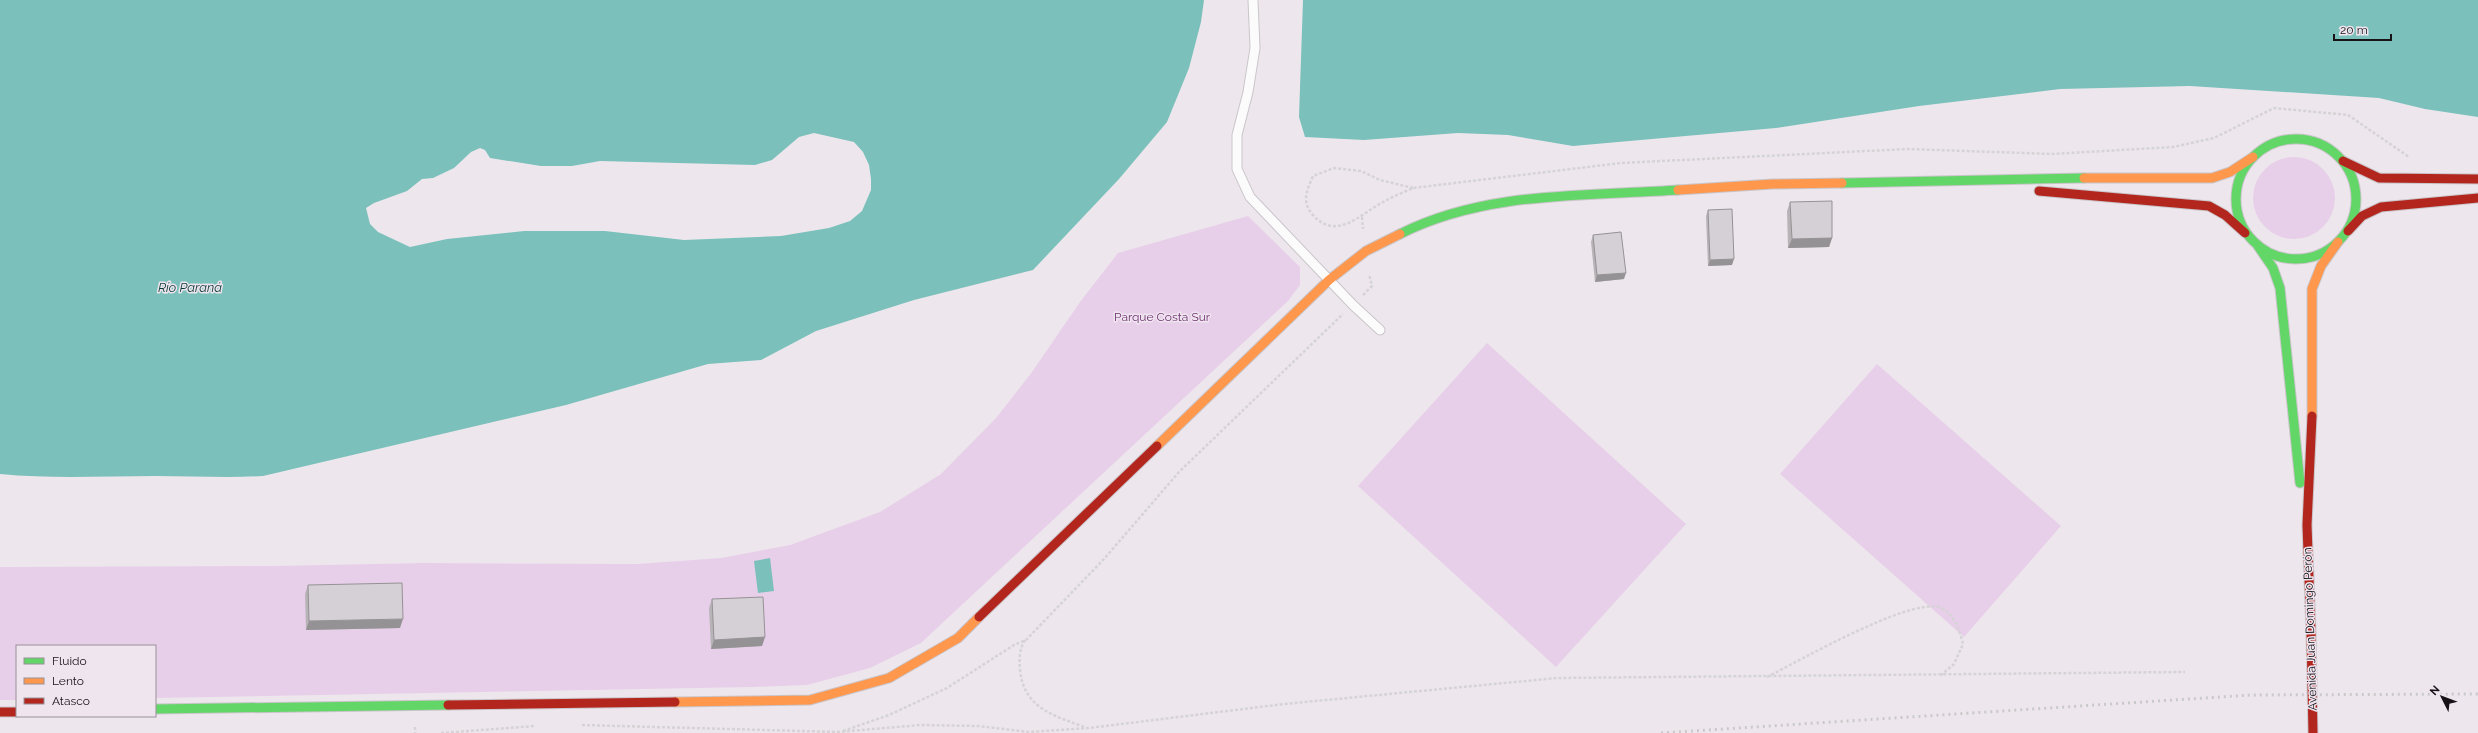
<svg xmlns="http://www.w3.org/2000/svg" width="2478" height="733" font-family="Raleway,sans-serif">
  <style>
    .green { fill: #e8cfe9 }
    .water { fill: #7bc0bb; fill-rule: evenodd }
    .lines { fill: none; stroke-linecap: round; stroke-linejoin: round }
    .lane-casing { stroke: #c9c5c9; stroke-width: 11 }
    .fast-casing { stroke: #c9c5c9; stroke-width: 11 }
    .slow-casing { stroke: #c9c5c9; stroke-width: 11 }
    .jam-casing { stroke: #c9c5c9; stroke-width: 11 }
    .path { stroke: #d5d3d5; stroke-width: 2.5; stroke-dasharray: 3 2; stroke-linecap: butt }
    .lane { stroke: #fcfbfc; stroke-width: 9 }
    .fast { stroke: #63d668; stroke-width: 9 }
    .slow { stroke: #ff974d; stroke-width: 9 }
    .jam { stroke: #b3261e; stroke-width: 9 }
    .rail { stroke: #cac9ca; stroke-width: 3; stroke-dasharray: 2 4; stroke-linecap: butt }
    .jam-bridge-casing { stroke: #c9c5c9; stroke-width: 11; stroke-linecap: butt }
    .jam-bridge { stroke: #b3261e; stroke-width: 9 }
    .wall { fill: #b7b3b7 }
    .shaded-wall { fill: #959295 }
    .building { fill: #d5d0d5; stroke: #959295 }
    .labels { text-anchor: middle; stroke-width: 3; stroke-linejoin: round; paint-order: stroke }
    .park-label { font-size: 12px; fill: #6e3072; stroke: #efe5ef }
    .street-label { font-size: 12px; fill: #161216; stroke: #efe5ef }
    .water-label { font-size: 13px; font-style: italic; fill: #0a3a36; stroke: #efe5ef }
  </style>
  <rect width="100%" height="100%" fill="#ede7ed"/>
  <g class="green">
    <circle cx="2294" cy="198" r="41"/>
    <polygon points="1248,216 1300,267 1300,285 1288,301 921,643 870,668 807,685 754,687 155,698 155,646 17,646 17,700 0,700 0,567 275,566 423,563 637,564 721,558 790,545 880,512 941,474 996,418 1032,372 1080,302 1118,253"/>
    <polygon points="1487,343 1686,524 1556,667 1358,486"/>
    <polygon points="1877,364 2061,526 1964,637 1780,474"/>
  </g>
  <g class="water">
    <path d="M 0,0 L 1204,0 L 1201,22 L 1189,68 L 1167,122 L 1119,179 L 1033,270 L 914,300 L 816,331 L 761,360 L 708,364 L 566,405 L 263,476 C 227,478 192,476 156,476 C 104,476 52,479 0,474 ZM 814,133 L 854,142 L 863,152 L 869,165 L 871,179 L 871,190 L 862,211 L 850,221 L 829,228 L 781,236 L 684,240 L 605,231 L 524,231 L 447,239 L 410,247 L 378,232 L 370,224 L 366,208 L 374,203 L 407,191 L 422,179 L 433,178 L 454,168 L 471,152 L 480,148 L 485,150 L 490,158 L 541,166 L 572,166 L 600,161 L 755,165 L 772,160 L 799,137 Z"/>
    <polygon points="1303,0 2478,0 2478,117 2425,109 2379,98 2190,86 2060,89 1919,106 1776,128 1573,146 1508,135 1458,133 1364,140 1305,137 1299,117"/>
    <polygon points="770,558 774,591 758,593 754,561"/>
  </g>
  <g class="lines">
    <g class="lane-casing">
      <polyline id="lane" points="1253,0 1255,48 1248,92 1237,135 1237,169 1250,197 1353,305 1380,330"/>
    </g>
    <g class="fast-casing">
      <g id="fast">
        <circle cx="2296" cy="199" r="60"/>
        <polyline points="1842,183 2084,178"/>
        <path d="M 1400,234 C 1484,191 1586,196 1678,190"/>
        <polyline points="2258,246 2273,268 2280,288 2300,483"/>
        <polyline points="155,709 448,705"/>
      </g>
    </g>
    <g class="slow-casing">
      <g id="slow">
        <polyline points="2084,178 2212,178 2230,172 2253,157"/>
        <polyline points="1678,190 1773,184 1842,183"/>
        <polyline points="2312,416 2312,289 2321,266 2338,242"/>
        <polyline points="1157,446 1329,280 1366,251 1400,234"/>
        <polyline points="675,702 810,700 889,678 958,638 979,617"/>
      </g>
    </g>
    <g class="jam-casing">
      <g id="jam">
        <polyline points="2343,161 2379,178 2478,179"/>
        <polyline points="2039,191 2209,206 2225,215 2245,233"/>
        <polyline points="2348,231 2362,216 2381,207 2478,198"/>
        <polyline points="979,617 1157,446"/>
        <polyline points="2311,632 2307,525 2312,416"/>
        <polyline points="448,705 675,702"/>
        <polyline points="0,712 17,712"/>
      </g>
    </g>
    <g class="path">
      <path d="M 1413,188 L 1380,180 L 1361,171 L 1334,168 L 1313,176 C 1307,190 1301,202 1313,215 C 1337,242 1361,213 1385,201 C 1394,196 1404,192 1413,188 L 1621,163 L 1908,149 L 2052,154 L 2173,147 L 2214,138 L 2274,108 L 2348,115 L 2409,157"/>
      <polyline points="1362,217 1363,229"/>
      <polyline points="1363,295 1372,286 1369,274"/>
      <path d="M 1025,640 C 1019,650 1019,659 1020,670 C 1024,709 1055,716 1087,728"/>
      <path d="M 1767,677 C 1799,661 1907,599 1939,607 C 1953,611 1960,631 1963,644 L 1954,664 L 1940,676"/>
      <polyline points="582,725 838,732 920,725 978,726 1029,732 1089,728 1284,704 1557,678 2185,672"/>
      <polyline points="415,727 415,733"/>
      <polyline points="843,731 889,715 947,688 1014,645 1026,640 1104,559 1179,472 1343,314"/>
      <polyline points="441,733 535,726"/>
    </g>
    <use href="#lane" class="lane"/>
    <use href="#fast" class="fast"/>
    <use href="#slow" class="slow"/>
    <use href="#jam" class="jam"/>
    <polyline class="rail" points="1661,733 2251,695 2478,694"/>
    <g class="jam-bridge-casing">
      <polyline id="jam-bridge" points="2311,632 2313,733"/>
    </g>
    <use href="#jam-bridge" class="jam-bridge"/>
  </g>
  <g class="wall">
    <polygon points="1790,202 1832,238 1829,247 1788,248 1787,211"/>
    <polygon points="1708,210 1732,265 1708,266 1706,216"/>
    <polygon points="1593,235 1624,279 1595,282 1591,242"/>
    <polygon points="308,585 400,628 306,630 305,594"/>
    <polygon points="712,599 765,637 762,646 711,649 709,608"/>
  </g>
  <g class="shaded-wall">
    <polygon points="1832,238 1829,247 1788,248 1792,239"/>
    <polygon points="1734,259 1732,265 1708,266 1710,260"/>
    <polygon points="1626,273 1624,279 1595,282 1597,275"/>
    <polygon points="403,619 400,628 306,630 309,621"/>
    <polygon points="765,637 762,646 711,649 714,640"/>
  </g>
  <g class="building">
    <polygon points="1832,201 1832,238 1792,239 1790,202"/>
    <polygon points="1732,209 1734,259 1710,260 1708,210"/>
    <polygon points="1621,232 1626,273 1597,275 1593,235"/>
    <polygon points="402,583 403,619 309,621 308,585"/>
    <polygon points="763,597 765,637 714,640 712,599"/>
  </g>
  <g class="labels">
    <g class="park-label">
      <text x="1162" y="321">Parque Costa Sur</text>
    </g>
    <g class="street-label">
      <text transform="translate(2310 629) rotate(-92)" y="4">Avenida Juan Domingo Perón</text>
    </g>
    <g class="water-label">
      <text x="190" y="292">Río Paraná</text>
    </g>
  </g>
  <rect x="16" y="645" width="140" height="72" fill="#efe5ef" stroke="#989198"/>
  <rect x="24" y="658" width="20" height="6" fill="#63d668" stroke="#989198"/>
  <text x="52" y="665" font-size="12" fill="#161216">Fluido</text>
  <rect x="24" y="678" width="20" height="6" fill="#ff974d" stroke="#989198"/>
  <text x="52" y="685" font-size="12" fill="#161216">Lento</text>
  <rect x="24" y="698" width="20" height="6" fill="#b3261e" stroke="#989198"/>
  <text x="52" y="705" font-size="12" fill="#161216">Atasco</text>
  <g transform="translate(2442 697) rotate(312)" stroke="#efe5ef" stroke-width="3" paint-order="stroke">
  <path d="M0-3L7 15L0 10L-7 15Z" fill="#161216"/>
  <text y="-6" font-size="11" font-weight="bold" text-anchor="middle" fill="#161216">N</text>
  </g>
  <path d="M2334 34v6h57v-6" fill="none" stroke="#161216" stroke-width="2"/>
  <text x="2340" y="34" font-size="12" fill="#161216" stroke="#efe5ef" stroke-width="3" paint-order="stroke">20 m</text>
</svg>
